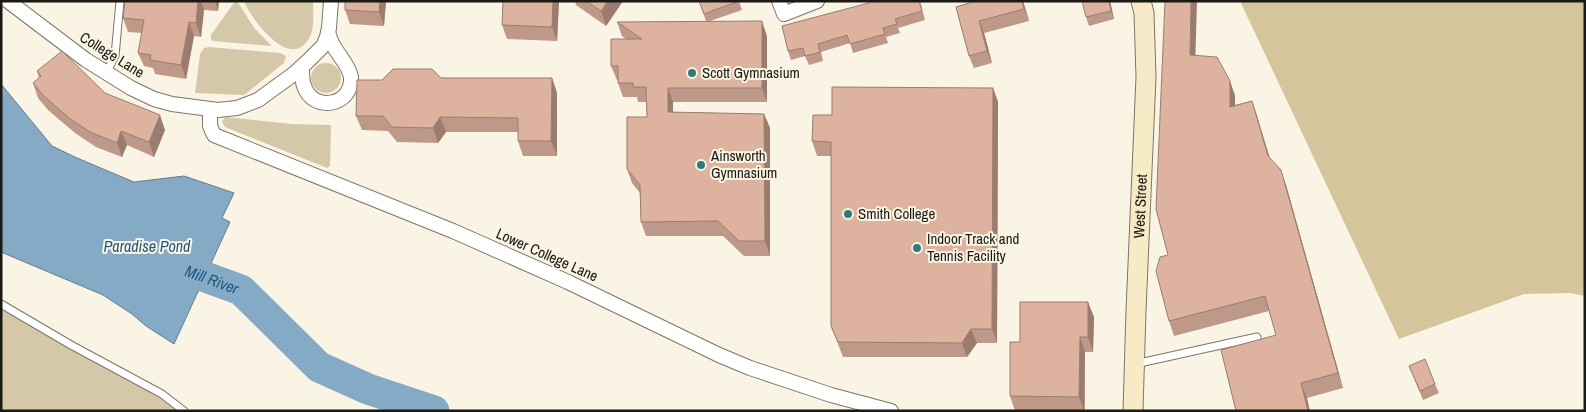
<svg xmlns="http://www.w3.org/2000/svg" width="1586" height="412" font-family="'Archivo Narrow',sans-serif">
  <style>
    .green { fill: #d5c8a9 }
    .forest { fill: #d5c59d }
    .water { fill: #85aac5; stroke: #657e90 }
    .lines { fill: none; stroke-linecap: round; stroke-linejoin: round }
    .river { stroke: #85aac5; stroke-width: 31 }
    .lane-casing { stroke: #7c7668; stroke-width: 9 }
    .street-casing { stroke: #7c7668; stroke-width: 16 }
    .secondary-casing { stroke: #7c7668; stroke-width: 21 }
    .lane { stroke: #fff; stroke-width: 7 }
    .street { stroke: #fff; stroke-width: 14 }
    .secondary { stroke: #f7ebc7; stroke-width: 19 }
    .wall { fill: #be9989 }
    .shaded-wall { fill: #9b7d6f }
    .building { fill: #ddb29f; stroke: #9b7d6f }
    .poi-dot { fill: #30797c; stroke: #faf4e4; stroke-width: 2 }
    .labels { text-anchor: middle; stroke-width: 4; stroke-linejoin: round; paint-order: stroke }
    .street-label { font-size: 15px; fill: #1b1913; stroke: #faf4e4 }
    .poi-label { font-size: 15px; fill: #1b1913; stroke: #faf4e4; text-anchor: start }
    .water-label { font-size: 16px; font-style: italic; fill: #1e5a80; stroke: #faf4e4 }
  </style>
  <rect width="100%" height="100%" fill="#faf4e4"/>
  <g class="green">
    <polygon points="237,1 255,29 272,46 213,41 211,40 211,35 233,4"/>
    <path d="M 244,1 L 313,1 C 313,13 315,30 308,40 C 289,70 251,19 244,1 Z"/>
    <polygon points="209,47 280,53 286,56 284,63 244,95 195,93 200,54 204,48"/>
    <circle cx="326" cy="78" r="15"/>
    <polygon points="225,117 292,124 330,125 331,126 330,166 327,168 225,127 222,122"/>
    <polygon points="1,304 184,411 1,411"/>
  </g>
  <polygon class="forest" points="1240,1 1585,1 1585,296 1570,293 1524,294 1399,339"/>
  <polygon class="water" points="1,84 52,146 77,158 134,182 184,176 234,193 222,218 230,222 174,344 146,326 132,314 103,295 1,252"/>
  <g class="lines">
    <path class="river" id="s1" d="M 164,262 L 241,290 L 319,367 L 368,389 L 434,411"/>
    <g class="lane-casing">
      <g id="lane">
        <polyline points="106,73 115,56 120,1"/>
        <polyline points="1,304 71,345 162,394 184,411"/>
        <polyline points="1135,364 1257,337"/>
      </g>
    </g>
    <g class="street-casing">
      <g id="street">
        <polyline points="8,1 86,60 131,88 154,99 172,104 218,110 237,108 258,100 295,73 308,61 323,46 327,37 329,28 331,1"/>
        <polyline points="779,1 784,14 817,1"/>
        <path d="M 302,67 C 302,73 302,81 304,86 C 313,113 353,106 351,77 C 349,65 337,54 332,43 C 330,39 329,35 328,32"/>
        <polyline points="210,110 210,126 214,135 453,231 568,282 719,355 750,368 831,395 891,411"/>
      </g>
    </g>
    <g class="secondary-casing">
      <g id="secondary">
        <path id="s2" d="M 1133,411 L 1136,311 L 1146,77 L 1144,13 L 1141,1"/>
      </g>
    </g>
    <use href="#lane" class="lane"/>
    <use href="#street" class="street"/>
    <use href="#secondary" class="secondary"/>
  </g>
  <g class="wall">
    <polygon points="125,1 219,1 218,11 204,10 201,37 194,36 186,79 155,74 153,68 144,66 138,53 142,33 128,32 123,18"/>
    <polygon points="345,1 386,1 384,26 350,24 345,10"/>
    <polygon points="503,1 559,1 557,41 507,39 502,25"/>
    <polygon points="575,1 623,1 606,26 576,5"/>
    <polygon points="699,1 739,1 742,10 710,21 767,36 767,102 673,102 673,112 764,114 770,128 770,256 744,256 723,236 646,236 641,222 640,193 632,183 627,169 647,117 647,102 638,102 637,97 623,97 618,83 618,80 617,80 611,66 626,39 622,36 617,22 706,21"/>
    <polygon points="876,1 920,1 925,20 898,28 900,33 886,37 888,43 853,53 850,43 821,52 823,61 809,65 805,56 791,60 788,51"/>
    <polygon points="1023,1 1029,21 984,33 992,63 974,68 969,56 956,7"/>
    <polygon points="1110,1 1114,19 1089,26 1086,17"/>
    <polygon points="1196,56 1230,81 1235,96 1235,105 1252,101 1257,116 1270,158 1286,185 1343,388 1307,398 1276,335 1269,311 1174,336 1169,321"/>
    <polygon points="37,71 105,93 165,130 154,157 127,145 122,157 96,147 75,133 48,110 38,98 33,83 39,78"/>
    <polygon points="441,78 552,78 557,93 557,156 523,156 518,141 518,132 446,132 438,143 397,142 388,131 362,130 356,116 382,80"/>
    <polygon points="993,88 998,102 997,343 977,343 967,357 843,357 831,326 831,156 817,156 812,141 832,115"/>
    <polygon points="1094,317 1093,352 1085,352 1085,411 1015,411 1010,396 1020,342"/>
    <polygon points="1409,366 1435,384 1439,393 1423,400"/>
  </g>
  <g class="shaded-wall">
    <polygon points="198,1 201,1 204,10 201,37 196,23"/>
    <polygon points="215,1 219,1 218,11"/>
    <polygon points="380,1 386,1 384,26 379,12"/>
    <polygon points="553,1 559,1 557,41 552,27"/>
    <polygon points="608,1 623,1 606,26 601,11"/>
    <polygon points="1022,1 1023,1 1029,21 1024,9"/>
    <polygon points="1109,1 1110,1 1114,19 1111,11"/>
    <polygon points="1191,1 1197,1 1195,70 1190,55"/>
    <polygon points="762,21 767,36 767,102 762,88"/>
    <polygon points="979,21 984,33 992,63 987,51"/>
    <polygon points="189,22 194,36 186,79 181,65"/>
    <polygon points="552,78 557,93 557,156 551,141"/>
    <polygon points="1230,81 1235,96 1235,122 1230,107"/>
    <polygon points="668,88 673,102 673,126 668,112"/>
    <polygon points="993,88 998,102 997,343 992,329"/>
    <polygon points="1252,101 1257,116 1273,171 1268,156"/>
    <polygon points="764,114 770,128 770,256 765,241"/>
    <polygon points="160,115 165,130 154,157 149,142"/>
    <polygon points="440,117 446,132 438,143 433,128"/>
    <polygon points="121,131 127,145 122,157 117,143"/>
    <polygon points="1281,170 1286,185 1343,388 1338,373"/>
    <polygon points="1088,302 1094,317 1093,352 1088,337"/>
    <polygon points="971,329 977,343 967,357 962,343"/>
    <polygon points="1080,337 1085,352 1084,411 1079,397"/>
    <polygon points="1301,383 1307,398 1310,411 1308,411"/>
  </g>
  <g class="building">
    <polygon points="125,1 198,1 196,23 189,22 181,65 150,60 151,55 138,53 144,20 123,18"/>
    <polygon points="345,1 380,1 379,12 345,10"/>
    <polygon points="503,1 553,1 552,27 502,25"/>
    <polygon points="586,1 608,1 601,11"/>
    <polygon points="699,1 739,1 704,14"/>
    <polygon points="876,1 919,1 922,11 895,19 897,24 883,28 885,34 850,44 847,35 818,44 820,52 805,56 803,48 788,51 782,26"/>
    <polygon points="976,1 1022,1 1024,9 979,21 987,51 969,56 956,7"/>
    <polygon points="1082,1 1109,1 1111,11 1086,17"/>
    <polygon points="1165,1 1191,1 1190,55 1217,57 1230,81 1230,107 1252,101 1268,156 1281,170 1338,373 1301,383 1308,411 1236,411 1221,350 1276,335 1265,296 1169,321 1156,271 1160,257 1168,255 1156,209"/>
    <polygon points="762,21 762,88 668,88 668,112 764,114 765,241 739,241 718,221 641,222 640,185 627,169 627,117 647,117 646,87 633,87 633,83 618,83 618,66 611,66 611,39 642,39 617,22"/>
    <polygon points="62,51 105,93 160,115 149,142 121,131 117,143 90,132 69,118 43,95 33,83 41,76 37,71"/>
    <polygon points="393,69 432,69 441,78 552,78 551,141 518,141 518,118 440,117 433,128 392,127 383,116 356,116 357,80 382,80"/>
    <polygon points="832,87 993,88 992,329 971,329 962,343 838,342 831,326 831,142 812,141 813,115 832,115"/>
    <polygon points="1020,302 1088,302 1088,337 1080,337 1079,397 1010,396 1010,342 1020,342"/>
    <polygon points="1425,359 1435,384 1420,391 1409,366"/>
  </g>
  <g class="poi-dot">
    <circle cx="692" cy="73" r="5"/>
    <circle cx="701" cy="165" r="5"/>
    <circle cx="848" cy="214" r="5"/>
    <circle cx="917" cy="248" r="5"/>
  </g>
  <g class="labels">
    <g class="street-label">
      <text transform="translate(112 55) rotate(32)" y="5">College Lane</text>
      <text dy="5" stroke="none"><textPath href="#s2" startOffset="205">West Street</textPath></text>
      <text transform="translate(547 255) rotate(24)" y="5">Lower College Lane</text>
    </g>
    <g class="poi-label">
      <text x="702" y="78">Scott Gymnasium</text>
      <text x="711" y="161">Ainsworth<tspan x="711" dy="17">Gymnasium</tspan></text>
      <text x="858" y="219">Smith College</text>
      <text x="927" y="244">Indoor Track and<tspan x="927" dy="17">Tennis Facility</tspan></text>
    </g>
    <g class="water-label">
      <text x="147" y="252">Paradise Pond</text>
      <text dy="6" stroke="none"><textPath href="#s1" startOffset="51">Mill River</textPath></text>
    </g>
  </g>
  <rect width="1586" height="412" fill="none" stroke="#1b1913" stroke-width="5"/>
</svg>
